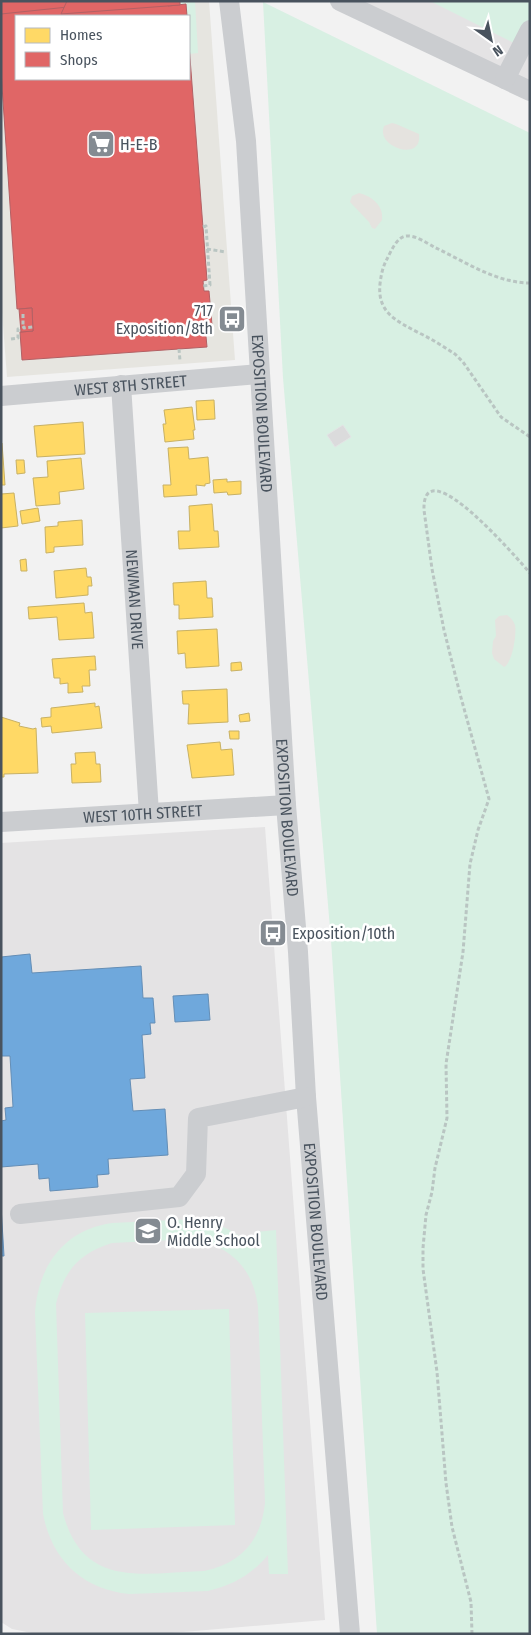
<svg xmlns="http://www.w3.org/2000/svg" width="531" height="1635" font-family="'Fira Sans Condensed',sans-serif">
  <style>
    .commercial { fill: #e6e5e0; fill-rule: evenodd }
    .education { fill: #e4e3e4 }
    .green { fill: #d8f0e3; fill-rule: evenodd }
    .sand { fill: #e5e3df }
    .homes { fill: #ffd966; stroke: #c8b164 }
    .shops { fill: #e06666; stroke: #b36064 }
    .schools { fill: #6fa8dc; stroke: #648eb6 }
    .building { fill: #dbdbdc; stroke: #e3e4e5 }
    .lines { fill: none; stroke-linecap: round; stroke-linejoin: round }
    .path { stroke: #b9c5c2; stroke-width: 3; stroke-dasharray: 4 2.5; stroke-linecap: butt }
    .minor { stroke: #cbcdd0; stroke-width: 20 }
    .path-bridge { stroke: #b9c5c2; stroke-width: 3; stroke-dasharray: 4 2.5; stroke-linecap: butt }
    .labels { text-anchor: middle; stroke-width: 5; stroke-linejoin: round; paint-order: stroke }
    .poi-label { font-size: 16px; fill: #49535e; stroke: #fff; text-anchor: start }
    .street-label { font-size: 16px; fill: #49535e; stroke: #fff }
  </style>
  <rect width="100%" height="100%" fill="#f2f2f2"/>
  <path class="commercial" d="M 1,1 L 209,1 L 235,360 L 7,377 L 1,299 ZM 16,16 L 189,16 L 189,79 L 16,79 Z"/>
  <g class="education">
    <polygon points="340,1 530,1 530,91"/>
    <polygon points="265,827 325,1620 160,1634 37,1634 12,1629 1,1622 1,843"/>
  </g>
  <g class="green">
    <polygon points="168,1 195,1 198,53 189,54 189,16 187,16 186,4 168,6"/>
    <polygon points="430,1 530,1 530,51"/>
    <polygon points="263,2 530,133 530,1634 377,1634 331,940 283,378"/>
    <path d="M 195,1219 C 221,1224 237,1231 256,1250 L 256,1232 L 276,1230 L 288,1574 L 269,1574 L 268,1555 C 251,1575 233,1585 208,1591 L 129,1594 C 82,1589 52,1560 43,1514 L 35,1313 C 38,1267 63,1230 112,1223 ZM 192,1239 C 230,1246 253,1267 258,1307 L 265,1503 C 261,1540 242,1563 204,1571 C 142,1573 83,1589 63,1513 L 56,1304 C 64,1271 79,1253 112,1243 Z"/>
    <polygon points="229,1309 235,1525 91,1530 85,1313"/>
  </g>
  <g class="sand">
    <path d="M 392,123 L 396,124 L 419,134 C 423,163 375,147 384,126 Z"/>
    <path d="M 359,193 C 372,196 384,206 382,220 L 375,229 L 372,228 L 369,222 L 350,202 L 352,196 Z"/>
    <path d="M 507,615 C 511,618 513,620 515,625 C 517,634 512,664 504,667 L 494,659 L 492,653 L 493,641 L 496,636 L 495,620 L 499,616 Z"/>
  </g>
  <g class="homes">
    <polygon points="214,400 215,419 197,420 196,401"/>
    <polygon points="192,407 195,430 193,430 194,439 165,442 163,424 166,424 164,410"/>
    <polygon points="83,422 85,454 37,457 34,426"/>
    <polygon points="1,443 2,443 5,485 1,485"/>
    <polygon points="188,447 189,459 208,457 210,483 205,484 205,486 196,485 197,495 164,497 163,485 171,485 168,448"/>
    <polygon points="81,458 84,489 59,492 60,504 36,506 33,478 48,477 47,461"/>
    <polygon points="16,460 24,460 25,473 17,474"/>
    <polygon points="227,479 227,482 241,481 241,494 228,495 227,492 214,493 213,480"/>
    <polygon points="14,493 18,526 1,528 1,494"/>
    <polygon points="212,504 214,531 218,531 219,547 179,549 178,531 190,531 189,506"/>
    <polygon points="38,508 40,521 22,524 20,511"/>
    <polygon points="82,520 83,545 54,547 54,552 46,553 45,527 58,526 58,522"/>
    <polygon points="26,559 27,571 21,571 20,560"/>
    <polygon points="86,568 87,577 91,577 92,586 88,586 88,595 56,598 54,571"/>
    <polygon points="206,581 207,598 212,598 213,617 179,619 179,605 174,605 173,583"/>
    <polygon points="84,603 85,613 92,612 94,638 59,640 57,617 29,619 28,607"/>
    <polygon points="217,629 219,666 186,668 185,653 178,654 177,631"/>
    <polygon points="95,656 96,670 89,670 90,686 82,686 83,692 68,693 68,683 60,684 60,678 54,678 52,659"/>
    <polygon points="241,662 242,670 231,671 231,663"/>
    <polygon points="227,689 228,722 188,724 189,704 183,704 182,691"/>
    <polygon points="95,703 95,707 99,706 102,728 52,733 51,726 42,727 41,718 51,717 51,708"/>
    <polygon points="249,713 250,721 240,722 239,715"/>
    <polygon points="1,717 20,723 19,726 33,729 36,728 38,773 4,774 4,777 1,777"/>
    <polygon points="229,731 239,731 239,739 230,739"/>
    <polygon points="220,742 221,750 232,749 234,775 192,778 187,745"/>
    <polygon points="95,752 96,764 100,764 101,782 72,783 71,764 76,764 75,753"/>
  </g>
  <g class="shops">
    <polygon points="1,1 168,1 168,6 186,4 187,16 16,16 16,79 189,79 189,45 207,280 203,281 204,291 209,291 212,325 205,326 207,347 22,360 20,332 33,331 32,308 17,309 1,71"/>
    <polygon points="1,1 71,1 68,7 1,14"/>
    <polygon points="67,1 180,1 180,5 61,14"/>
    <polygon points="32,308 33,331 21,332 19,309"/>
  </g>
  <g class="schools">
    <polygon points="30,954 32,973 141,966 143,998 153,998 155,1023 150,1023 151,1034 142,1035 145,1078 130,1079 133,1111 165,1109 168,1155 108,1159 109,1174 97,1175 98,1187 50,1191 49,1178 39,1179 38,1164 1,1167 1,1121 6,1120 5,1108 13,1107 10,1056 1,1056 1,957"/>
    <polygon points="208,994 210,1020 175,1022 173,996"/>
    <polygon points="1,1206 4,1256 1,1256"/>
  </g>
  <polygon class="building" points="343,425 351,437 335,447 327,435"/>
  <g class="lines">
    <g class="path">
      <polyline points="203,227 206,226 210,285 203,286"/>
      <polyline points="207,249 226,252"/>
      <path d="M 530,283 C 496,283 464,261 434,247 C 427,243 415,235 406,236 C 397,237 391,251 387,259 C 383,266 381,275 380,284 C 377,313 397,321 419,333 C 432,339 444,347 455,354 L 463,362 L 501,417 L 530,437"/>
      <polyline points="23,314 23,326"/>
      <polyline points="11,339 18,338 18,329 21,328"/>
      <polyline points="179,349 180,361"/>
      <path d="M 472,1634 L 471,1602 L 452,1527 L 446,1483 L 437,1372 L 423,1269 L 423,1248 L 426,1215 L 432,1192 L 435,1168 L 447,1118 L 446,1064 L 463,952 L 470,864 L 478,830 L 489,799 L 460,694 L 444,630 L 432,569 L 424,510 C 422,446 520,562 530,573"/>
    </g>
    <g class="minor">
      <path id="s1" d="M 229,1 L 246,141 L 286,805 L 298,952 L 306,1097 L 350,1634"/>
      <polyline points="340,1 530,91"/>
      <polyline points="505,79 530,30"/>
      <path id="s2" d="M 121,385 L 149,813"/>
      <path id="s3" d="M 1,396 L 259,374"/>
      <path id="s4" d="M 1,822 L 286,805"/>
      <polyline points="20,1214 179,1197 196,1174 198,1118 306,1097"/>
    </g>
    <polyline class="path-bridge" points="23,326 24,328 33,327"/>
  </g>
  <defs>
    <g id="supermarket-square" transform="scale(1.4375)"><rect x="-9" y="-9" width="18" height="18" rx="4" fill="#848b92" stroke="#fff"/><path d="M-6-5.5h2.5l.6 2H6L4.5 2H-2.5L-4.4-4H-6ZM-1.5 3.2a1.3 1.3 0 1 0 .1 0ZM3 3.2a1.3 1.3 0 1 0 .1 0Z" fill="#fff"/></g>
    <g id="bus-square" transform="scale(1.4375)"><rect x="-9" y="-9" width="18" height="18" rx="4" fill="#848b92" stroke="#fff"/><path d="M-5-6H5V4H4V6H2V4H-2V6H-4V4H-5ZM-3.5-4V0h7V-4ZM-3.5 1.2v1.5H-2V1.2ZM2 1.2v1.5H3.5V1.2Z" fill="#fff"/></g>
    <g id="school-square" transform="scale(1.4375)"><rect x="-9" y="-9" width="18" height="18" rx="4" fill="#848b92" stroke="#fff"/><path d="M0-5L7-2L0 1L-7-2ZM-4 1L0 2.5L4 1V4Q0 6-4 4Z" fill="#fff"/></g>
  </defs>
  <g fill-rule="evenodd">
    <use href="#supermarket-square" x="101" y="144"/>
    <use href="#bus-square" x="232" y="319"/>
    <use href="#bus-square" x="273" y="933"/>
    <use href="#school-square" x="148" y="1231"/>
  </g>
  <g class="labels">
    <g class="poi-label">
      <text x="120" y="150">H-E-B</text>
      <text x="213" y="316" text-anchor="end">717<tspan x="213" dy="18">Exposition/8th</tspan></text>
      <text x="292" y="939">Exposition/10th</text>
      <text x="167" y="1228">O. Henry<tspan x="167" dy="18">Middle School</tspan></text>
    </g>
    <g class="street-label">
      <text dy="6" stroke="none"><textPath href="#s3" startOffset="130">WEST 8TH STREET</textPath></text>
      <text dy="6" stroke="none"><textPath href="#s1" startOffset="414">EXPOSITION BOULEVARD</textPath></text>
      <text dy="6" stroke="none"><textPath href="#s2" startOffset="215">NEWMAN DRIVE</textPath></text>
      <text dy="6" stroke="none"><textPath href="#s4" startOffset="142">WEST 10TH STREET</textPath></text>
      <text dy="6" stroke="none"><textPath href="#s1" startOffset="819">EXPOSITION BOULEVARD</textPath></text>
      <text dy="6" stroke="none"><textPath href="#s1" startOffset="1224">EXPOSITION BOULEVARD</textPath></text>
    </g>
  </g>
  <rect width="531" height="1635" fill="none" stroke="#49535e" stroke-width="5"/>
  <rect x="15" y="15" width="175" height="65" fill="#ffffff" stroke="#b6babf"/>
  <rect x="25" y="28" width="25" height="15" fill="#ffd966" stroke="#b6babf"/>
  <text x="60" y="40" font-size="15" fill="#49535e">Homes</text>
  <rect x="25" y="52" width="25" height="15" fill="#e06666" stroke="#b6babf"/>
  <text x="60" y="65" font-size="15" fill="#49535e">Shops</text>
  <g transform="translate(491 40) rotate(147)" stroke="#ffffff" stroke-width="4" paint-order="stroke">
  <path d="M0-4L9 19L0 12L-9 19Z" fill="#49535e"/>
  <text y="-8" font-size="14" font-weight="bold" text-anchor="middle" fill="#49535e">N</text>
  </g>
</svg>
